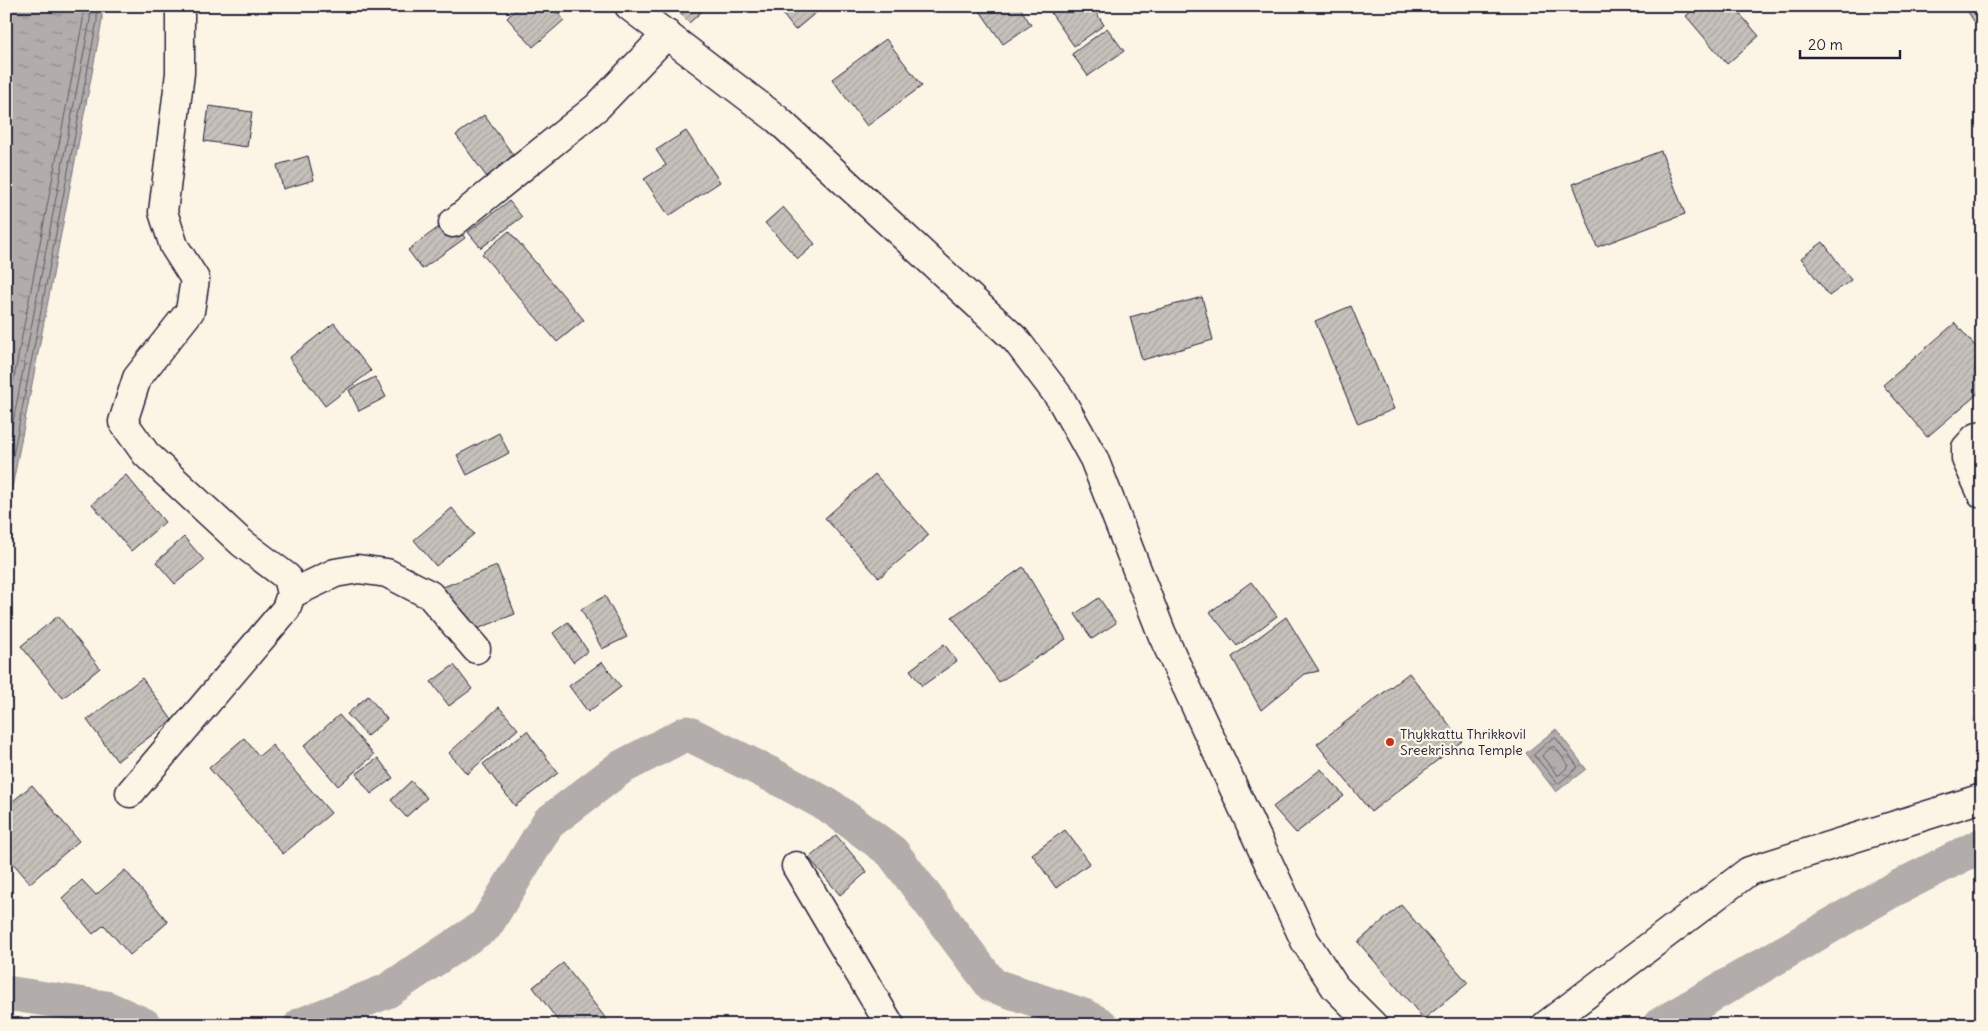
<svg xmlns="http://www.w3.org/2000/svg" width="1988" height="1031" font-family="Delius,sans-serif">
  <style>
    .built { fill: #ece5d8 }
    .water { fill: url(#water-ripples); stroke: #78757e }
    .lines { fill: none; stroke-linecap: round; stroke-linejoin: round }
    .shore { stroke: #5c5a68; stroke-width: 1 }
    .canal { stroke: #b2adab; stroke-width: 35 }
    .building { fill: url(#building-hatch); stroke: #22223b }
    .minor-casing { stroke: #22223b; stroke-width: 31 }
    .major-casing { stroke: #22223b; stroke-width: 31 }
    .minor { stroke: #fcf5e5; stroke-width: 28 }
    .major { stroke: #fcf5e5; stroke-width: 28 }
    .poi-dot { fill: #c8321e; stroke: #fcf5e5; stroke-width: 2 }
    .labels { text-anchor: middle; stroke-width: 4.5; stroke-linejoin: round; paint-order: stroke }
    .poi-label { font-size: 14px; fill: #22223b; stroke: #fcf5e5; text-anchor: start }
  </style>
  <defs>
    <pattern id="water-ripples" width="26" height="14" patternUnits="userSpaceOnUse" patternTransform="scale(1.25)"><rect width="26" height="14" fill="#b2adab"/><path d="M2 4q2-2 4 0t4 0M15 11q2-2 4 0t4 0" fill="none" stroke="#908c8c"/></pattern>
    <pattern id="building-hatch" width="6" height="6" patternUnits="userSpaceOnUse" patternTransform="scale(1.25)"><rect width="6" height="6" fill="#c6c1bb"/><path d="M-1 1l2-2M0 6l6-6M5 7l2-2" fill="none" stroke="#aaa6a2"/></pattern>
  </defs>
  <rect width="100%" height="100%" fill="#fcf5e5"/>
  <filter id="ink" filterUnits="userSpaceOnUse"><feTurbulence type="fractalNoise" baseFrequency=".02" numOctaves="2"/><feDisplacementMap in="SourceGraphic" scale="10" xChannelSelector="R" yChannelSelector="G"/><feConvolveMatrix kernelMatrix="1 2 1 2 8 2 1 2 1" color-interpolation-filters="sRGB"/></filter>
  <g filter="url(#ink)">
    <polygon class="built" points="1982,715 1982,751 1971,719"/>
    <g class="water">
      <polygon points="6,6 102,6 102,21 6,519"/>
      <polygon points="1556,729 1586,769 1556,792 1526,753"/>
    </g>
    <g class="lines">
      <g class="shore">
        <polyline points="6,419 83,20 83,6"/>
        <polyline points="6,459 90,20 91,6"/>
        <polyline points="6,492 97,21 97,6"/>
        <polygon points="1553,738 1556,738 1578,767 1558,784 1534,755"/>
        <polygon points="1552,747 1555,747 1569,766 1559,775 1557,775 1542,756"/>
      </g>
      <g class="canal">
        <polyline points="6,993 106,1008 144,1025"/>
        <polyline points="301,1025 387,991 486,925 548,823 620,768 687,733 774,776 831,807 892,852 992,985 1084,1016 1101,1025"/>
        <polyline points="1660,1025 1887,893 1982,845"/>
      </g>
    </g>
    <g class="building">
      <polygon points="520,6 552,6 564,20 533,47 507,18"/>
      <polygon points="675,6 708,6 689,23"/>
      <polygon points="786,6 813,6 818,11 795,30 780,11"/>
      <polygon points="987,6 1019,6 1031,25 1003,44 980,11"/>
      <polygon points="1060,6 1092,6 1104,25 1074,46 1051,13"/>
      <polygon points="1697,6 1733,6 1759,36 1727,64 1686,16"/>
      <polygon points="1964,6 1982,6 1982,33"/>
      <polygon points="1107,28 1124,51 1088,76 1072,54"/>
      <polygon points="886,39 922,86 867,126 832,79"/>
      <polygon points="209,106 252,112 247,147 204,141"/>
      <polygon points="484,115 517,160 489,180 456,135"/>
      <polygon points="686,131 720,182 669,216 644,179 666,165 656,150"/>
      <polygon points="1661,151 1685,214 1597,247 1573,184"/>
      <polygon points="308,156 314,180 283,189 277,165"/>
      <polygon points="509,201 522,217 481,248 468,232"/>
      <polygon points="783,207 815,244 798,259 765,223"/>
      <polygon points="451,218 465,238 422,269 408,250"/>
      <polygon points="509,231 584,320 557,342 482,254"/>
      <polygon points="1823,242 1851,280 1829,296 1801,258"/>
      <polygon points="1202,297 1213,340 1142,360 1130,317"/>
      <polygon points="1351,306 1394,409 1358,424 1315,321"/>
      <polygon points="334,323 371,371 325,406 289,358"/>
      <polygon points="1955,323 1982,354 1982,363 1974,370 1982,379 1982,390 1927,437 1883,385"/>
      <polygon points="375,377 386,397 359,411 349,390"/>
      <polygon points="499,433 509,453 467,475 457,455"/>
      <polygon points="875,474 929,535 879,578 825,518"/>
      <polygon points="126,475 165,522 131,551 92,504"/>
      <polygon points="452,508 474,534 436,566 414,540"/>
      <polygon points="184,537 204,560 175,584 156,562"/>
      <polygon points="497,566 515,614 457,637 438,589"/>
      <polygon points="1023,567 1066,639 999,682 952,617"/>
      <polygon points="1251,582 1277,616 1237,646 1210,612"/>
      <polygon points="605,596 627,637 602,649 581,609"/>
      <polygon points="1099,598 1116,623 1092,639 1075,614"/>
      <polygon points="58,616 100,668 63,698 21,646"/>
      <polygon points="1286,617 1319,671 1305,674 1261,710 1232,657"/>
      <polygon points="568,622 588,651 573,662 553,633"/>
      <polygon points="944,644 957,661 922,686 910,670"/>
      <polygon points="602,662 621,687 588,712 569,686"/>
      <polygon points="454,665 472,689 449,706 431,682"/>
      <polygon points="1409,673 1462,741 1371,812 1317,744"/>
      <polygon points="142,678 172,720 117,761 87,720"/>
      <polygon points="368,696 387,719 367,736 347,714"/>
      <polygon points="499,707 518,729 467,774 449,753"/>
      <polygon points="339,715 374,755 338,786 304,746"/>
      <polygon points="527,731 558,773 515,806 483,764"/>
      <polygon points="244,738 259,756 272,745 331,813 283,854 209,768"/>
      <polygon points="378,758 393,778 371,794 356,774"/>
      <polygon points="1321,769 1344,796 1296,833 1273,807"/>
      <polygon points="411,781 427,798 406,817 391,800"/>
      <polygon points="32,785 79,841 30,883 6,855 6,807"/>
      <polygon points="1065,830 1090,863 1056,888 1032,854"/>
      <polygon points="836,835 867,872 840,895 809,858"/>
      <polygon points="125,870 168,922 130,955 104,925 93,934 62,898 82,880 96,895"/>
      <polygon points="1401,905 1468,983 1424,1019 1358,942"/>
      <polygon points="563,963 610,1024 609,1025 561,1025 533,987"/>
      <polygon points="876,1016 881,1025 861,1025"/>
    </g>
    <g class="lines">
      <g class="minor-casing">
        <g id="minor">
          <polyline points="453,223 597,107 667,34"/>
          <polyline points="1982,435 1975,438 1966,448 1966,459 1982,494"/>
          <polyline points="291,594 335,573 358,569 387,573 430,595 476,649"/>
          <polyline points="130,793 286,609 291,594 287,577 242,543 146,454 123,422 137,378 190,311 195,279 174,246 163,212 180,73 180,6"/>
          <polyline points="796,866 890,1025"/>
        </g>
      </g>
      <g class="major-casing">
        <g id="major">
          <polyline points="629,6 777,119 1016,340 1060,398 1094,459 1162,634 1305,941 1335,987 1373,1025"/>
          <polyline points="1546,1025 1749,871 1982,798"/>
        </g>
      </g>
      <use href="#minor" class="minor"/>
      <use href="#major" class="major"/>
    </g>
  </g>
  <circle class="poi-dot" cx="1390" cy="742" r="5"/>
  <g class="labels">
    <g class="poi-label">
      <text x="1400" y="739">Thykkattu Thrikkovil<tspan x="1400" dy="16">Sreekrishna Temple</tspan></text>
    </g>
  </g>
  <rect width="1988" height="1031" fill="none" stroke="#fcf5e5" stroke-width="25"/>
  <rect x="12" y="12" width="1963" height="1006" fill="none" stroke="#22223b" stroke-width="2" filter="url(#ink)"/>
  <path d="M1800 50v8h100v-8" fill="none" stroke="#22223b" stroke-width="2.5"/>
  <text x="1808" y="50" font-size="15" fill="#22223b" stroke="#fcf5e5" stroke-width="4" paint-order="stroke">20 m</text>
</svg>
